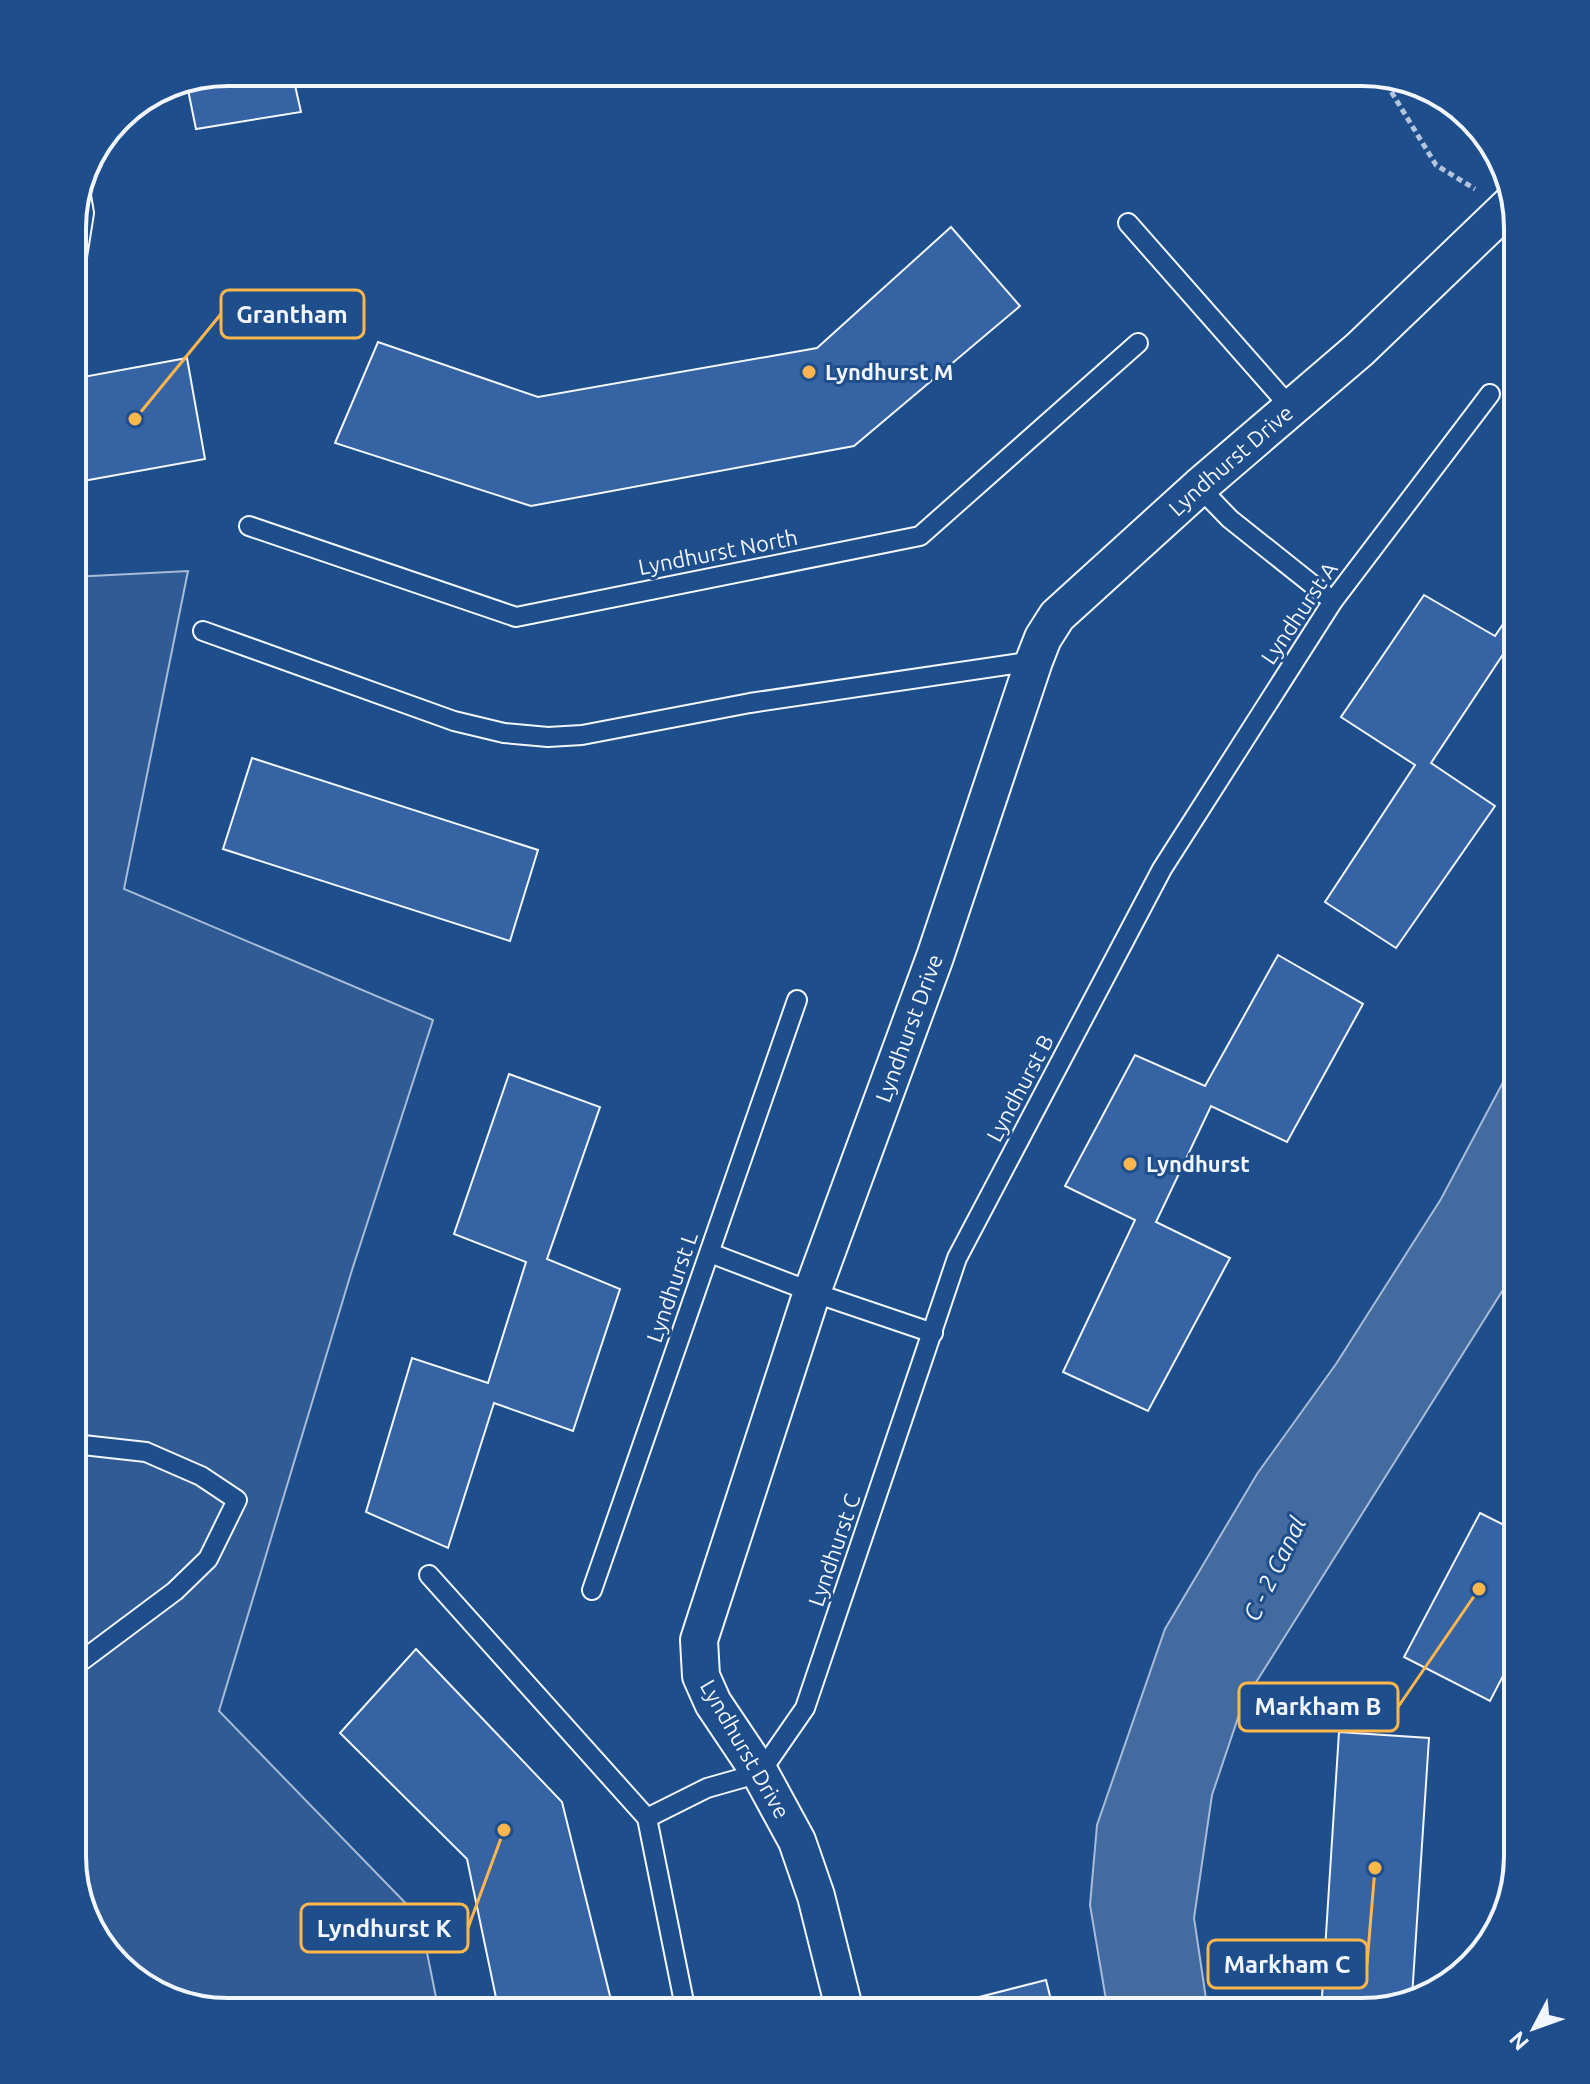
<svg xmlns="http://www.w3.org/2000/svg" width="1590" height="2084" font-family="Ubuntu,sans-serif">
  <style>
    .built { fill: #305b95; stroke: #a8bbd7; stroke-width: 2 }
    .water { fill: #446ba0; stroke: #a8bbd7; stroke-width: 2 }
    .building { fill: #3563a3; stroke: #f2f6ff; stroke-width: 2 }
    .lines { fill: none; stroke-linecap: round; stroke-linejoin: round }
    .lane-casing { stroke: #f2f6ff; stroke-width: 22 }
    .street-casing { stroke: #f2f6ff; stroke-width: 40 }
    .path { stroke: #b3c4dc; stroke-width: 5; stroke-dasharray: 6 4; stroke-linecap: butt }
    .lane { stroke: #1f4e8c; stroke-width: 18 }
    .street { stroke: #1f4e8c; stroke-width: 36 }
    .poi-dot { fill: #ffb74d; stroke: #1f4e8c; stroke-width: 3 }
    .labels { text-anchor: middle; stroke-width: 6; stroke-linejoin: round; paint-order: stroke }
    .poi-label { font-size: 22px; font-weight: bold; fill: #f2f6ff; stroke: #1f4e8c; text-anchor: start }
    .street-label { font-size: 22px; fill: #f2f6ff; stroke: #1f4e8c }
    .water-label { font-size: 24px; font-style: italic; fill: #f2f6ff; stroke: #1f4e8c }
    .rim { fill: none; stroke: #f2f6ff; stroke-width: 4 }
    .leader { fill: none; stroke: #ffb74d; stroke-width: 3 }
    .callout-dot { fill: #ffb74d; stroke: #1f4e8c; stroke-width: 3 }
    .callout { fill: #1f4e8c; stroke: #ffb74d; stroke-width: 3 }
    .callout-label { font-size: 24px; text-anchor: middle; font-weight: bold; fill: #f2f6ff }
  </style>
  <rect width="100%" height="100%" fill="#1f4e8c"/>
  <polygon class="built" points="188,571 124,889 433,1020 352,1270 219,1711 420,1918 439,2012 227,2012 150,1991 98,1942 72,1856 72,577"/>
  <polygon class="water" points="1518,1054 1518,1266 1243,1703 1212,1795 1194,1918 1208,2012 1110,2012 1105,1994 1090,1905 1097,1825 1165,1629 1257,1474 1336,1364 1441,1199"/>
  <g class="building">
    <polygon points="228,72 292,72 301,112 196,129 186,80"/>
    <polygon points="951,227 1020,306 854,446 531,506 335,443 378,342 538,397 817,348"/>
    <polygon points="187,358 205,459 72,483 72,379"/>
    <polygon points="1424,595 1495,636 1518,602 1518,667 1502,656 1431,763 1495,806 1396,948 1325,902 1415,765 1341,717"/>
    <polygon points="252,758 538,850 510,941 223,849"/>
    <polygon points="1278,955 1363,1004 1287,1142 1211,1106 1156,1222 1230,1258 1148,1411 1063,1372 1135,1220 1065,1186 1135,1055 1205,1086"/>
    <polygon points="509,1074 600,1107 547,1259 620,1289 573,1431 494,1403 448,1548 366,1512 412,1358 488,1383 526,1262 454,1234"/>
    <polygon points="1480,1513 1518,1532 1518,1647 1490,1701 1404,1657"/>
    <polygon points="416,1649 562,1802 614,2012 499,2012 467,1859 340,1733"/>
    <polygon points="1339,1732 1429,1738 1412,1997 1363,2012 1321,2012"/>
    <polygon points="1046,1980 1054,2012 950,2012 948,2005"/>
  </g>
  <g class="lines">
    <g class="lane-casing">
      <g id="lane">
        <polyline points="1032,73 1032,72"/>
        <polyline points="1128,223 1291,408"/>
        <polyline points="72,288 84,213 80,190"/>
        <polyline points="1199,487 1230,519 1333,601"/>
        <polyline points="249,526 516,617 920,536 1138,343"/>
        <polyline points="203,631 454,721 504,733 548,737 582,735 750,703 1034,661"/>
        <polyline points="710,1253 812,1292 933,1333"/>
        <polyline points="429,1575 647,1818 686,2012"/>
        <polyline points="592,1590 797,1000"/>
        <polyline points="72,1668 175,1591 208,1559 237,1500 201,1476 146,1452 83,1445 72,1433"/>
        <polyline points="647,1818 707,1788 760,1773 805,1708 957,1258 1162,869 1333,601 1490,394"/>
        <polyline points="1512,1880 1514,1847 1518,1836"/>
      </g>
    </g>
    <g class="street-casing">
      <g id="street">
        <path id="s1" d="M 845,2012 L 816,1896 L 797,1841 L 760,1773 L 713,1703 L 701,1676 L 699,1640 L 812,1292 L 935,957 L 1034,661 L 1043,638 L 1057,616 L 1199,487 L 1360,349 L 1511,204"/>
      </g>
    </g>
    <polyline class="path" points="1381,75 1436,165 1475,189"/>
    <use href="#lane" class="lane"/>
    <use href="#street" class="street"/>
  </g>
  <g class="poi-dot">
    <circle cx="809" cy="372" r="8"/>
    <circle cx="1130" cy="1164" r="8"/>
  </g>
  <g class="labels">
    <g class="poi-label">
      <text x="825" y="380">Lyndhurst M</text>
      <text x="1146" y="1172">Lyndhurst</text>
    </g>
    <g class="street-label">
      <text dy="8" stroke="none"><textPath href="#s1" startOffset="1724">Lyndhurst Drive</textPath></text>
      <text transform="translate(718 552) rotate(-11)" y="8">Lyndhurst North</text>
      <text transform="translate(1299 613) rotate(-56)" y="8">Lyndhurst A</text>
      <text dy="8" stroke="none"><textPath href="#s1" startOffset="1052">Lyndhurst Drive</textPath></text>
      <text transform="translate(1020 1088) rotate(-62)" y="8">Lyndhurst B</text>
      <text transform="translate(672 1287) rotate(-71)" y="8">Lyndhurst L</text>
      <text transform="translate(834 1550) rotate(-71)" y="8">Lyndhurst C</text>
      <text transform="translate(745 1749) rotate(60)" y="8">Lyndhurst Drive</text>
    </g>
    <g class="water-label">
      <text transform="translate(1275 1569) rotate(-64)" y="8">C - 2 Canal</text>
    </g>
  </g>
  <path d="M0 0H1590V2084H0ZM228 86H1362A142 142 0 0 1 1504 228V1856A142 142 0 0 1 1362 1998H228A142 142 0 0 1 86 1856V228A142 142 0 0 1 228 86Z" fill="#1f4e8c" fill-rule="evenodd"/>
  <path class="rim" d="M228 86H1362A142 142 0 0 1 1504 228V1856A142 142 0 0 1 1362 1998H228A142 142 0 0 1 86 1856V228A142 142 0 0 1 228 86Z"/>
  <path class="leader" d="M135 419L221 314M1479 1589L1398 1707M504 1830L468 1928M1375 1868L1367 1964"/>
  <g class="callout-dot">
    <circle cx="135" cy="419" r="8"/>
    <circle cx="1479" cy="1589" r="8"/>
    <circle cx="504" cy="1830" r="8"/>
    <circle cx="1375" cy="1868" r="8"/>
  </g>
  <g class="callout">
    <rect x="221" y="290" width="143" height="48" rx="8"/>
    <rect x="1239" y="1683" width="159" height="48" rx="8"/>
    <rect x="301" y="1904" width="167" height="48" rx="8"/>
    <rect x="1208" y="1940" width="159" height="48" rx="8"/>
  </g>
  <g class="callout-label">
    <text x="292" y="323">Grantham</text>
    <text x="1318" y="1715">Markham B</text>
    <text x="384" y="1937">Lyndhurst K</text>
    <text x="1287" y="1973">Markham C</text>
  </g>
  <g transform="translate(1534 2028) rotate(229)" stroke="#1f4e8c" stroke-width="6" paint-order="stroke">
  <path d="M0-6L14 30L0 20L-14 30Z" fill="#f2f6ff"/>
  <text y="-12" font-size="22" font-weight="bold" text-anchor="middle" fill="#f2f6ff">N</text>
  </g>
</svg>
